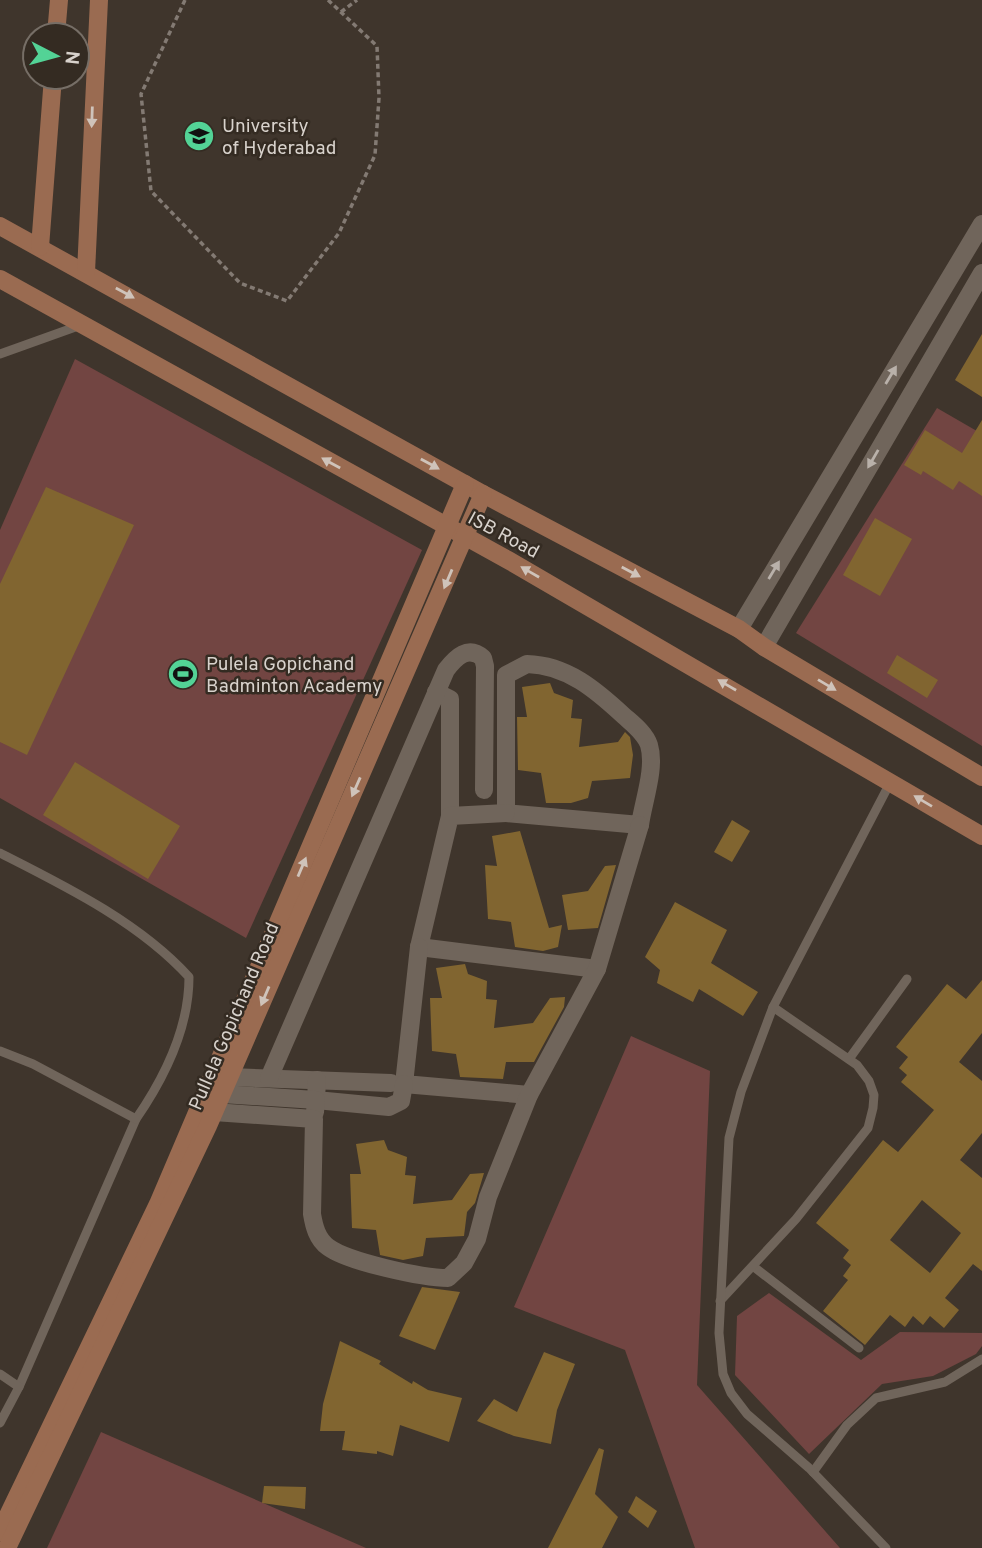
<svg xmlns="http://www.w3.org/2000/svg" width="982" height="1548" font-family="Overpass,sans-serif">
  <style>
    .green { fill: #724542 }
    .building { fill: #816530; fill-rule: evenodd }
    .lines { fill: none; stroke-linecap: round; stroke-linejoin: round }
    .path { stroke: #837a73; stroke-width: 3.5; stroke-dasharray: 5 3.5; stroke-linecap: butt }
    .lane { stroke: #70655b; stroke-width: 9 }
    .street { stroke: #70655b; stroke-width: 18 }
    .secondary { stroke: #9a6b51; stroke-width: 18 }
    .oneway { fill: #cfc3ba }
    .oneway2 { fill: #b9b1aa }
    .labels { text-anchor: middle; stroke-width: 5; stroke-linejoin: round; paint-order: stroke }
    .poi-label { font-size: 19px; fill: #d8d2cc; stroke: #342b22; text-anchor: start }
    .street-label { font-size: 19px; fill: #d8d2cc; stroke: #342b22 }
  </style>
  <rect width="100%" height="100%" fill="#3f352c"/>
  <g class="green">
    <polygon points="75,359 422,550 246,938 0,798 0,530"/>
    <polygon points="937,408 982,434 982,746 796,633"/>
    <polygon points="631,1036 710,1071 697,1385 840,1548 695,1548 625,1350 514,1307"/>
    <polygon points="769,1293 861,1360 900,1332 982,1333 982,1346 976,1354 933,1376 882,1384 809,1454 735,1375 737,1316"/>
    <polygon points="101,1432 366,1548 47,1548"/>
  </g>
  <g class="building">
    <polygon points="982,334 982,397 955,380"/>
    <polygon points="982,420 982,496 959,481 953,490 923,471 921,475 904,465 925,430 962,453"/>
    <polygon points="46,487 134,525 27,755 0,742 0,584"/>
    <polygon points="875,518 912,539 880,596 843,575"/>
    <polygon points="897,655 938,680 927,698 887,673"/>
    <polygon points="550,683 554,693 573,700 571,718 582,719 579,747 618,742 625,732 630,737 633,755 630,778 592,781 588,798 571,803 546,803 541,773 518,770 517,717 527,717 522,687"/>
    <polygon points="75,762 180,826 148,879 43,815"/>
    <polygon points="732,820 750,831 732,862 714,852"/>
    <polygon points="520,831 549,928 562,925 558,947 543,951 515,947 511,922 488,919 485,865 497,866 492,836"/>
    <polygon points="616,865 598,928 568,930 562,895 588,891 605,866"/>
    <polygon points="675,902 727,930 711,963 758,992 743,1016 699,989 693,1002 657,983 660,970 645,957"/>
    <polygon points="465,964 468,974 487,981 486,999 497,1000 494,1028 533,1023 550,998 565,997 564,1007 534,1062 506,1062 503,1079 460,1077 456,1054 432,1051 430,998 442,998 436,968"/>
    <path d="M 982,980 L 982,1033 L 959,1062 L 982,1081 L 982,1133 L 960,1160 L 982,1178 L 982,1271 L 973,1264 L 945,1298 L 959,1310 L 944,1328 L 930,1316 L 923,1325 L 913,1316 L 905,1327 L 890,1315 L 865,1345 L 823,1311 L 848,1280 L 843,1276 L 851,1265 L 843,1258 L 849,1250 L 816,1223 L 883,1140 L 898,1152 L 934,1110 L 901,1082 L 907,1075 L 899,1068 L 908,1057 L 896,1047 L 947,984 L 966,999 ZM 922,1200 L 961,1233 L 930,1273 L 890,1240 Z"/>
    <polygon points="384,1140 388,1150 407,1157 405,1175 416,1176 413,1204 452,1200 470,1174 484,1173 475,1203 467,1212 464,1236 426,1238 423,1256 403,1260 380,1255 376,1230 352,1228 350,1174 361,1174 356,1144"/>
    <polygon points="422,1287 460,1292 435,1350 399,1336"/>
    <polygon points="340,1341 381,1361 379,1364 412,1384 413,1381 428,1390 462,1398 449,1442 400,1425 393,1456 377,1451 377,1454 342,1450 345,1431 320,1431 323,1404"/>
    <polygon points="544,1352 575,1364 557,1410 551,1444 514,1436 477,1421 494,1399 517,1412"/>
    <polygon points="599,1448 604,1450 595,1494 618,1517 602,1548 548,1548"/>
    <polygon points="264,1486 306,1487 305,1509 262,1503"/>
    <polygon points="636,1496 657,1511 648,1528 628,1512"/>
  </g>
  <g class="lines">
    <g class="path">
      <polyline points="185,0 141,94 151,191 240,283 287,301 339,233 375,155 379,98 377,46 328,0"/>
      <polyline points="341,12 357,0"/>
    </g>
    <g class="lane">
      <polyline points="0,354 81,325"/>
      <path d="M 0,853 C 65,886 139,922 189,977 C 189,1028 165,1077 136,1119 L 19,1387 L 0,1423"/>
      <polyline points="0,1051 33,1064 136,1119"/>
      <polyline points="849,1059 907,979"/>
      <polyline points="754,1267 859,1348"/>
      <polyline points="720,1301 796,1219 868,1128 873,1108 874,1095 869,1081 857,1065 773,1007"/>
      <polyline points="0,1374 19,1387"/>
      <polyline points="813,1472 847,1425 876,1398 945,1382 982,1359"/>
      <polyline points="886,1548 809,1468 747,1414 731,1393 723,1374 719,1333 729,1138 741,1092 773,1007 891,781"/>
    </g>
    <g class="street">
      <polyline points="739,629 982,224"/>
      <polyline points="764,647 982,273"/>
      <path d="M 527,664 C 567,665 596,690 624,716 C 633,724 645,733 649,745 C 656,768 643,802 640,825 L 506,813 L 506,675 Z"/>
      <polyline points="436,692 450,699 450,816"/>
      <polyline points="506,813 450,816 419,947 597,969"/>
      <polyline points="419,947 404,1084 529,1095"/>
      <polyline points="230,1077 391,1083"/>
      <path d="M 269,1078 L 446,670 C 456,657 468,645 483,658 L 485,666 L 484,790"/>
      <polyline points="317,1080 316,1100 389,1107 401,1101 404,1084"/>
      <polyline points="222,1094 316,1100 315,1112"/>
      <path d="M 214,1112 L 314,1119 L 312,1214 C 314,1226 317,1239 328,1247 C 348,1262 423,1278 448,1278 L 464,1263 L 477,1239 L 488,1197 L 529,1095 L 597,969 L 640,825"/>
    </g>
    <g class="secondary">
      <polyline points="56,35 59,0"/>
      <polyline points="0,226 483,494 739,629 764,647 982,777"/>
      <polyline points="40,247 53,77"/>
      <polyline points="86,272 99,0"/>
      <polyline points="0,279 508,560 982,836"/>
      <polyline points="0,1532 158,1204 465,484"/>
      <polyline points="7,1548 208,1126 483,494"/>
    </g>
  </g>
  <defs><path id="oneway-solid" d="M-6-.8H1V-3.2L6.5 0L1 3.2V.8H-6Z" transform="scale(1.75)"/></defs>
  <g class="oneway">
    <use href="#oneway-solid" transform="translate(92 117) rotate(92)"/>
    <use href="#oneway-solid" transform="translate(125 293) rotate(29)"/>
    <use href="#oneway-solid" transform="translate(331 463) rotate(-151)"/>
    <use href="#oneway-solid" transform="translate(430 464) rotate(29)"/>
    <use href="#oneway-solid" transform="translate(530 572) rotate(-150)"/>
    <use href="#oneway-solid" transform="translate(631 572) rotate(28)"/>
    <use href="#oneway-solid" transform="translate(448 579) rotate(113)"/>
    <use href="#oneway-solid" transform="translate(727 685) rotate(-150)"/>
    <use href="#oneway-solid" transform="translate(827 685) rotate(31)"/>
    <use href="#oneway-solid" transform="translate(356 787) rotate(114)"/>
    <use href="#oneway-solid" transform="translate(923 801) rotate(-149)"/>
    <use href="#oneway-solid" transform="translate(302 867) rotate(-67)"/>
    <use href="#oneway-solid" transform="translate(265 996) rotate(113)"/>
  </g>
  <g class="oneway2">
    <use href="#oneway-solid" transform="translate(891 375) rotate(-59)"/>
    <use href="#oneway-solid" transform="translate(873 459) rotate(120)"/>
    <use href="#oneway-solid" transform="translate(774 570) rotate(-59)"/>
  </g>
  <defs>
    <g id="university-disc" transform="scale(1.575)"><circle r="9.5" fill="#53d396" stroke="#342b22"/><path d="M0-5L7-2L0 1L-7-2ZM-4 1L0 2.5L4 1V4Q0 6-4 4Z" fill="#111"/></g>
    <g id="stadium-disc" transform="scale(1.575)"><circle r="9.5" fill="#53d396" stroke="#342b22"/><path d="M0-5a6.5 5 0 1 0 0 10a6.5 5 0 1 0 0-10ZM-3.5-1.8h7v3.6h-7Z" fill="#111"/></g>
  </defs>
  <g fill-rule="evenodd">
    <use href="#university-disc" x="199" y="136"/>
    <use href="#stadium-disc" x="183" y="674"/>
  </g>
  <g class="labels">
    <g class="poi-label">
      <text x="222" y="132">University<tspan x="222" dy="22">of Hyderabad</tspan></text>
      <text x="206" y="670">Pulela Gopichand<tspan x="206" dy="22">Badminton Academy</tspan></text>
    </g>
    <g class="street-label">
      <text transform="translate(504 534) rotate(28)" y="7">ISB Road</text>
      <text transform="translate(233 1016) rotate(-67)" y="7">Pullela Gopichand Road</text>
    </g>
  </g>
  <g transform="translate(56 56) rotate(96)"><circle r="33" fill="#342b22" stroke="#766e66" stroke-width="2"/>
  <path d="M0-5L12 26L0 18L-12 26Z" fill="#53d396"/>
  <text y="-10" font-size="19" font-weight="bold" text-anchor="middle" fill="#d8d2cc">N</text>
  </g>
</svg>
